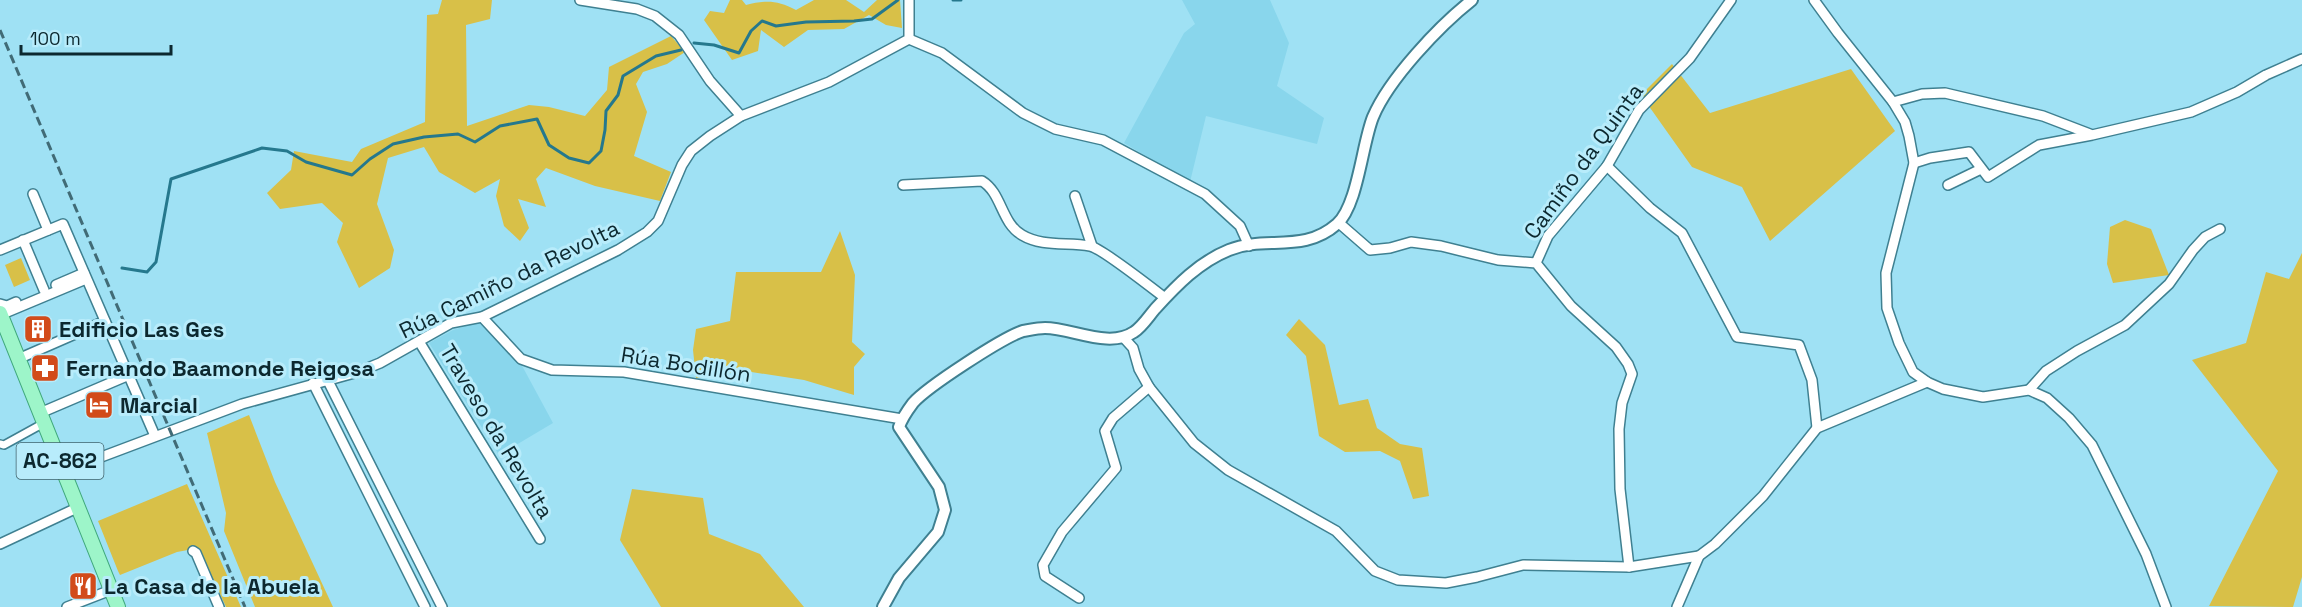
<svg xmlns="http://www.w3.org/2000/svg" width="2302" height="607" font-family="'Space Grotesk',sans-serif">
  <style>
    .built { fill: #89d6ec }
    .green { fill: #d8c048 }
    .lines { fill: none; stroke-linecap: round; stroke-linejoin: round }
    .stream { stroke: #25788d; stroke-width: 3 }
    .pedestrian-casing { stroke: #3f8091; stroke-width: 10 }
    .minor-casing { stroke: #3f8091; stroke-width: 12 }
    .tertiary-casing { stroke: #3f8091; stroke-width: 14 }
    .primary-casing { stroke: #40a97c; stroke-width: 16 }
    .pedestrian { stroke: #fff; stroke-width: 7 }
    .minor { stroke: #fff; stroke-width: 9 }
    .tertiary { stroke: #fff; stroke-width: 10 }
    .primary { stroke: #9df5c9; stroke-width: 14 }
    .rail { stroke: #416b76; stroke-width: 3; stroke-dasharray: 9 4.5; stroke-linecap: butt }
    .labels { text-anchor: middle; stroke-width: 6; stroke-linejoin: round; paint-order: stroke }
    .shield { fill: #b8ecfb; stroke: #40636c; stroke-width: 1.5 }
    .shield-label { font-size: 21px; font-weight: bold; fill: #0c282f }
    .street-label { font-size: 22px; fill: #0c282f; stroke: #b8ecfb }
    .poi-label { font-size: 22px; font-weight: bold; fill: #0c282f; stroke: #b8ecfb; text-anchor: start }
  </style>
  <rect width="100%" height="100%" fill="#9fe1f4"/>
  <g class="built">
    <polygon points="1182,0 1270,0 1289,43 1277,86 1324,118 1317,144 1206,116 1190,182 1124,143 1184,33 1195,24"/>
    <polygon points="478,322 520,362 553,423 499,455 429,343 453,330"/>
  </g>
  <g class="green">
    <polygon points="442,0 492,0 490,19 466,25 467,126 529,105 549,107 585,116 607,90 609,67 671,36 685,52 667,64 643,72 636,84 647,112 634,156 671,172 660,201 595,186 546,168 536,179 546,207 518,199 529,228 520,241 504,226 496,196 500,179 475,193 439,172 424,147 388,158 377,204 394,250 390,268 359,288 337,242 343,223 322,203 280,209 267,193 291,170 294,151 352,162 361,149 425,122 427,15 438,14"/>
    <path d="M 730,0 L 742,0 L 746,5 C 766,0 777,0 796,10 L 814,0 L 846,0 L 864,12 L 877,0 L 900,0 L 902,28 L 886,25 L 869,15 L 844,29 L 808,30 L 784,47 L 761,30 L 758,51 L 732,60 L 704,20 L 710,11 L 724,13 Z"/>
    <polygon points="1672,64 1710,113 1851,69 1895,131 1770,241 1742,187 1692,167 1641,95"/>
    <polygon points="2125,220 2151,229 2169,275 2113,283 2107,264 2110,227"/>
    <polygon points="840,231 855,275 852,342 865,354 854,367 854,395 804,380 745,371 696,378 693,350 696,329 730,321 736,272 821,272"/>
    <polygon points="2302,253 2302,577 2293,607 2209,606 2278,471 2192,360 2246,343 2266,272 2289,279"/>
    <polygon points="21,258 30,280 14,287 5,265"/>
    <polygon points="1299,319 1325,345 1339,405 1368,399 1377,428 1400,444 1422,448 1429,496 1413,499 1400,461 1380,451 1345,452 1319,436 1306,356 1286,335"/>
    <polygon points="249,415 275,482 333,607 255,607 224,531 226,513 207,433"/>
    <polygon points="187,484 241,607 226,607 199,548 177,552 120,575 118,571 98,521"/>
    <polygon points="632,489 703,498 709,534 760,554 804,607 661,607 620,540"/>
  </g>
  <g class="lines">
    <g class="stream">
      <polyline points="953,0 961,0"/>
      <polyline points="694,43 714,45 739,53 751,31 762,21 776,26 806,22 854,21 872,19 898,0"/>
      <polyline points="122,268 147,272 156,262 171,179 262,148 287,151 306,162 352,175 370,159 393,144 424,137 458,134 475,142 500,126 537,119 549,145 569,158 589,163 601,151 605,130 606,111 618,95 623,76 656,56 681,50"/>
    </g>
    <g class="pedestrian-casing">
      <polyline id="pedestrian" points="0,444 4,445 44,423"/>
    </g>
    <g class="minor-casing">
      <g id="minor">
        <polyline points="580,0 637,9 655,16 679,35 710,81 741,116"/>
        <polyline points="1814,0 1838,33 1893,102 1905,122 1909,136 1914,163 1886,273 1887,308 1899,343 1913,372 1927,382 1943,389 1983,397 2029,390 2047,398 2069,418 2092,445 2146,554 2166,607"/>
        <polyline points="909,39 942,53 1023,113 1055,129 1103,140 1205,194 1240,226 1249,246"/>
        <polyline points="1893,102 1922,94 1945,93 2043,116 2090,134"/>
        <polyline points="1914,163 1930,158 1969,152 1988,177 2039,145 2092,135 2191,112 2237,92 2266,75 2302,59"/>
        <polyline points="1607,166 1650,208 1682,233 1737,337 1799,345 1812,380 1817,428"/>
        <path d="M 903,185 L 982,181 C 1002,193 1001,223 1022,235 C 1042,247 1067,242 1090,246 C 1101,248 1152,288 1165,298"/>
        <polyline points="1948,185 1981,169"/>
        <polyline points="33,194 48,230"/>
        <polyline points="1075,196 1092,246"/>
        <polyline points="1339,223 1370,250 1390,248 1411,242 1441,246 1498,260 1536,263 1571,306 1616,347 1628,364 1632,374 1622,403 1619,429 1620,489 1629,567"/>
        <polyline points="23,240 44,290"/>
        <polyline points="0,250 63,224 155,436"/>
        <polyline points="1536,263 1548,236 1607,166 1639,110 1690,58 1731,0"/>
        <polyline points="56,285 84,273"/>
        <polyline points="0,304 7,306 16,302"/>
        <polyline points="0,315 86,279"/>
        <polyline points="482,317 521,359 552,370 624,372 902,419"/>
        <polyline points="1123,337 1133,348 1139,369 1149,387 1194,443 1228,470 1336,531 1375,571 1398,580 1446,583 1477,577 1523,565 1629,567 1699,556"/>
        <polyline points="420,343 540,539"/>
        <polyline points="18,359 105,321"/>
        <polyline points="327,379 442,607"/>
        <polyline points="313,383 425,607"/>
        <polyline points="2029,390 2046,371 2077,351 2125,325 2169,284 2193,250 2205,237 2220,229"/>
        <polyline points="40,413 129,375"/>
        <polyline points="64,471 242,404 358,372 380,363 451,323 482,317 618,250 647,232 658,221 682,165 691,151 710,136 741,116 829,82 909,39 909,0"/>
        <polyline points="0,544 79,507"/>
        <polyline points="193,551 196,553 219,607"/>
        <polyline points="1079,598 1045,576 1043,565 1062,532 1116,468 1105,431 1113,418 1149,387"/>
        <polyline points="67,607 111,590"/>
        <polyline points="1677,607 1699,556 1715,544 1763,496 1817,428 1927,382"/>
      </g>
    </g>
    <g class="tertiary-casing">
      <path id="tertiary" d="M 883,607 L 899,578 L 938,532 L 945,510 L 939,487 L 899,427 C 902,418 907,411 913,403 C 927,387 1002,338 1023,331 C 1029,330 1038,328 1045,328 C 1072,328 1109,349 1134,332 C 1142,327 1149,316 1155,309 C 1177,285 1199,262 1229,250 C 1266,235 1303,254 1337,224 C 1358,205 1362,144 1373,117 C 1389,79 1439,26 1472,0"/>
    </g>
    <g class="primary-casing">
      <polyline id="primary" points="0,313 118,607"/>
    </g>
    <use href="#pedestrian" class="pedestrian"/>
    <use href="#minor" class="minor"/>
    <use href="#tertiary" class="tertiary"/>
    <use href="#primary" class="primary"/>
    <polyline class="rail" points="0,30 245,607"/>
  </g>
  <defs>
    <g id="building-square" transform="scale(1.5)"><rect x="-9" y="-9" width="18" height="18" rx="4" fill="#d24b1a" stroke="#b8ecfb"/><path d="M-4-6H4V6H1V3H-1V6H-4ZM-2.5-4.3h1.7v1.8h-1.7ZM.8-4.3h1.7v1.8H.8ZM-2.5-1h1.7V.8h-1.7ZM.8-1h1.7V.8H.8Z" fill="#fff"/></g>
    <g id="pharmacy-square" transform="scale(1.5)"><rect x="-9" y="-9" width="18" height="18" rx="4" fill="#d24b1a" stroke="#b8ecfb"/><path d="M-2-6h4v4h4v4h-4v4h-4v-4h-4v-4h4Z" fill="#fff"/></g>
    <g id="hotel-square" transform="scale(1.5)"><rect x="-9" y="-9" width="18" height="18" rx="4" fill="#d24b1a" stroke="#b8ecfb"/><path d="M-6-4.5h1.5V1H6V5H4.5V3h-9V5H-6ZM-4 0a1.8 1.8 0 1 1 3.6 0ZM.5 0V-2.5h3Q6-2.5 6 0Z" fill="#fff"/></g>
    <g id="restaurant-square" transform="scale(1.5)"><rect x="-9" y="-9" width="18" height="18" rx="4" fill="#d24b1a" stroke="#b8ecfb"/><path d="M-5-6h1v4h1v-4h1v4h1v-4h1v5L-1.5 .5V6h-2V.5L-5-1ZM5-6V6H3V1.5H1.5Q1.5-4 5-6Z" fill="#fff"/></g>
  </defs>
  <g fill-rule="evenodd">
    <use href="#building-square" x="38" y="329"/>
    <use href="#pharmacy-square" x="45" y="368"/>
    <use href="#hotel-square" x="99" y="405"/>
    <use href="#restaurant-square" x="83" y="586"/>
  </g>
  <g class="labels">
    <rect class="shield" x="16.5" y="443" width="87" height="36" rx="4.5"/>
    <g class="shield-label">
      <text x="60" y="468">AC-862</text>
    </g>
    <g class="street-label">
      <text transform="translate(1583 161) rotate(-54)" y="8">Camiño da Quinta</text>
      <text transform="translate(509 279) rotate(-26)" y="8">Rúa Camiño da Revolta</text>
      <text transform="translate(686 364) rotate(9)" y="8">Rúa Bodillón</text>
      <text transform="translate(497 431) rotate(59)" y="8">Traveso da Revolta</text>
    </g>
    <g class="poi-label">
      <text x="59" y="337">Edificio Las Ges</text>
      <text x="66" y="376">Fernando Baamonde Reigosa</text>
      <text x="120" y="413">Marcial</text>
      <text x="104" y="594">La Casa de la Abuela</text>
    </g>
  </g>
  <path d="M21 45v9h150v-9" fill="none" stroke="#0c282f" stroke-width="3"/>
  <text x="30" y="45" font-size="18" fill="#0c282f" stroke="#b8ecfb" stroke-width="4.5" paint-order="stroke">100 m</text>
</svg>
